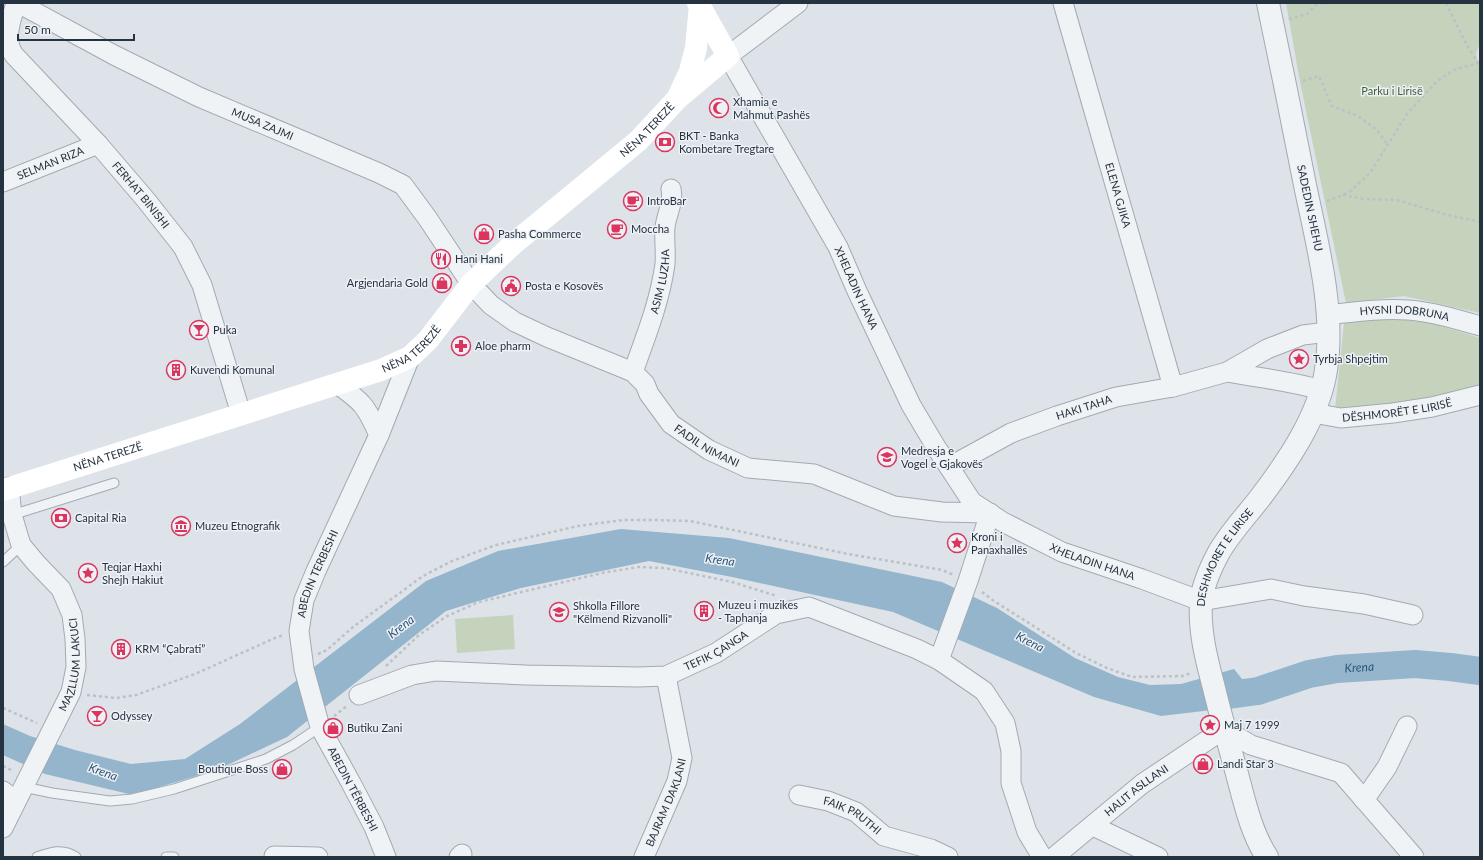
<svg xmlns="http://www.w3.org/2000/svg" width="1483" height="860" font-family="Lato,sans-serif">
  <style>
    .green { fill: #c5d3bd }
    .water { fill: #94b5cc }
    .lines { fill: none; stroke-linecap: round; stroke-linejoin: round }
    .river { stroke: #94b5cc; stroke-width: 28 }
    .service-casing { stroke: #a2aab2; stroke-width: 11 }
    .minor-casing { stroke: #a2aab2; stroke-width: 21 }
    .tertiary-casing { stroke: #a2aab2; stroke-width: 24 }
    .path { stroke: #bbc1c7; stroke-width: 2.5; stroke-dasharray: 3 3; stroke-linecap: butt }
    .service { stroke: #f0f3f6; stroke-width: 9 }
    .minor { stroke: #f0f3f6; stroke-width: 19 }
    .tertiary { stroke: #f0f3f6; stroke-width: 22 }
    .secondary { stroke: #fff; stroke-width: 22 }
    .labels { text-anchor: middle; stroke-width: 3; stroke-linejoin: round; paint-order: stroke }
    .park-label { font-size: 11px; fill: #3e5e31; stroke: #edf1f6 }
    .poi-label { font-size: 11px; fill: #253240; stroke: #edf1f6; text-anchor: start }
    .street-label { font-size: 11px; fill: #253240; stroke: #edf1f6 }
    .water-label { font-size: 12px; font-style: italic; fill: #2b5578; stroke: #edf1f6 }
  </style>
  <rect width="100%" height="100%" fill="#dde3e8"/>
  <g class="green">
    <polygon points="1286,3 1480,3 1480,43 1476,54 1480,70 1480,313 1404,296 1346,303 1300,82"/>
    <polygon points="1383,318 1428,322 1480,338 1480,389 1334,419 1344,323"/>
    <polygon points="513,615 515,649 457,653 455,619"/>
  </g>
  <polygon class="water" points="621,529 729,538 942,582 997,608 1075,658 1118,677 1150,685 1181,684 1234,669 1262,704 1161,716 1094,697 893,612 732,577 649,561 521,588 446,611 287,737 219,769 133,795 45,774 3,755 3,724 30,736 75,750 131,764 185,759 240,724 426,581 498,551"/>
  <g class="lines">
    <path class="river" id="s1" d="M 1214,697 L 1258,691 L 1309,674 L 1337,669 L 1415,664 L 1450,667 L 1480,671"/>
    <g class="service-casing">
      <g id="service">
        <polyline points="12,515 114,483"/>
        <polyline points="3,562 21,545"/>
        <polyline points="24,787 52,793 110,801 132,799 174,789 266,759 293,745 320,727"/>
        <path d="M 37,857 C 51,852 63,848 76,857"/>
        <polyline points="166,857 174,857"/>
      </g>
    </g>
    <g class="minor-casing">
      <g id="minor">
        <path id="s2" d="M 16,3 C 11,21 3,39 14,55 L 98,144 L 146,200 L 183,247 L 202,285 L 241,414"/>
        <path id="s3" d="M 18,3 L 114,55 L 199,97 L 379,173 L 403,185 L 428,219 L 471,284 L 491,305 L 515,322 L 547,337 L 633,372 L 645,384 L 649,394 L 671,424 L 709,450 L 748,468 L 814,474 L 894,506 L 942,512 L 990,513 L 968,581 L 939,660"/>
        <path id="s4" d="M 798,3 L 728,56 L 838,247 L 857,291 L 911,405 L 936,447 L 972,502 L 1003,522 L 1062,552 L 1142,579 L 1201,601 L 1271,589 L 1304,596 L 1364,604 L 1413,615"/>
        <path id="s5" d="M 1063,3 L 1173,387"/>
        <path id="s6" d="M 3,182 L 98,144"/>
        <path id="s7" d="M 1327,315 C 1354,312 1381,308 1408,310 C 1433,312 1456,319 1480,326"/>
        <path id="s8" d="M 633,372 C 646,336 660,301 665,264 C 666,252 664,239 665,227 C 667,212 674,203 671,189"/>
        <path d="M 1227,372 C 1259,378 1291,381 1321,390"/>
        <path d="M 337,384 C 363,402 366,406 379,435"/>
        <path id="s9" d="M 1313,413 L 1341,418 L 1393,413 L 1432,407 L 1480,395"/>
        <path id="s10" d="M 949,467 L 1011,433 L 1057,416 L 1116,397 L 1173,387 L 1227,372 L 1267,349 L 1303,335 L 1328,332"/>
        <path id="s11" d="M 359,695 L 412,675 L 436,671 L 526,675 L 638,677 L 666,676 L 716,653 L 776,614 L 809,607 L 917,649 L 939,660 L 984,691 L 1005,723 L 1011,751 L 1011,783 L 1027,832 L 1042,857"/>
        <polyline points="3,791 16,801"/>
        <path id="s12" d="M 799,795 L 828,801 L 856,812 L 884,836 L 931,849 L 948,857"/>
        <polyline points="1364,800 1387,767 1407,726"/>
        <polyline points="1093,826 1158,857"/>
        <path id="s13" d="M 3,828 L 71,692 L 76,667 L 75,639 L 72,615 L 61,589 L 36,563 L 21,545 L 12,515 L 9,487"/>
        <polyline points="274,856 318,857"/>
        <path id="s14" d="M 386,857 L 374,827 L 351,783 L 320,727 L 304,669 L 299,631 L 304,600 L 316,571 L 379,435 L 410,357"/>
        <polyline points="459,857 462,854"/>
        <path id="s15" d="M 644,857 L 677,781 L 682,758 L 666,676"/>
        <path id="s16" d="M 1054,857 L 1142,784 L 1224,729 L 1251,745 L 1341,773 L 1414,857"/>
      </g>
    </g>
    <g class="tertiary-casing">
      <g id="tertiary">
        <path id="s17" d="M 1267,857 C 1249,829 1243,794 1234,763 C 1227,738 1220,713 1214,688 C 1207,661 1199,632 1201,603 C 1202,586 1211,567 1219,552 C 1230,533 1246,516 1260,498 C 1288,461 1319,416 1326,370 C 1335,312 1318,247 1306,190 C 1294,128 1281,65 1268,3"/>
      </g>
    </g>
    <g class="path">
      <polyline points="1446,3 1464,40 1478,63 1480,63"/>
      <polyline points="1289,19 1307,14 1317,4 1330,3"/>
      <polyline points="1303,81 1319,76 1332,106 1358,116 1377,130 1388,145"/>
      <polyline points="1343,195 1364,199 1397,200 1444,214 1480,222"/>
      <polyline points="1327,201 1348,193 1370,173 1407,114 1437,81 1456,69 1478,63"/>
      <polyline points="982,592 994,601 1076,653 1107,668 1132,677 1183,676 1191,673"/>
      <polyline points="318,654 327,650 353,627 423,576 452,561 496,545 578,526 623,520 656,520 690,521 848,554 942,570 954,575"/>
      <polyline points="386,666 419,635 447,616 479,602 602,573 638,567 665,568 732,582 777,596"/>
      <polyline points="87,695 116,698 136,695 195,674 275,638 284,635"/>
      <polyline points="3,708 37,723"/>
      <polyline points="334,716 348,705"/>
      <polyline points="3,766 13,771"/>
    </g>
    <use href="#service" class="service"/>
    <use href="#minor" class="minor"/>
    <use href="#tertiary" class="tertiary"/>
    <g class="secondary">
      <polyline points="679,95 690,71 696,48 700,5"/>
      <path id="s18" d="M 3,490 L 381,370 L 410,357 L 428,340 L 471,284 L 512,245 L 638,141 L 678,98 L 728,56 L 698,3"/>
    </g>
  </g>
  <defs>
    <g id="mosque-ring" transform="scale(1)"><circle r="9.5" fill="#edf1f6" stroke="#db355e" stroke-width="1.5"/><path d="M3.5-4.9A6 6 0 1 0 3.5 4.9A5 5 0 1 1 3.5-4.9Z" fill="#db355e"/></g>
    <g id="bank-ring" transform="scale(1)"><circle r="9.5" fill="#edf1f6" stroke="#db355e" stroke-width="1.5"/><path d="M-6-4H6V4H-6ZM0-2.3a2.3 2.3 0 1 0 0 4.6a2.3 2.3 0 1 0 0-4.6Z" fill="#db355e"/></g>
    <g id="cafe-ring" transform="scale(1)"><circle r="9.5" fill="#edf1f6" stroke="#db355e" stroke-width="1.5"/><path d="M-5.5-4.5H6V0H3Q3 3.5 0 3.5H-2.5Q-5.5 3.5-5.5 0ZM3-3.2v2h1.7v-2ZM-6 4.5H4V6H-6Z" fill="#db355e"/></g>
    <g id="shop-ring" transform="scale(1)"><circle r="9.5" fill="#edf1f6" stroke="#db355e" stroke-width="1.5"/><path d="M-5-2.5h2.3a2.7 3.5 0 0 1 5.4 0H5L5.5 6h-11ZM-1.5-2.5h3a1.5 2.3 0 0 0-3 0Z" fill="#db355e"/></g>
    <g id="restaurant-ring" transform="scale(1)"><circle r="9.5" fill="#edf1f6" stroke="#db355e" stroke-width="1.5"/><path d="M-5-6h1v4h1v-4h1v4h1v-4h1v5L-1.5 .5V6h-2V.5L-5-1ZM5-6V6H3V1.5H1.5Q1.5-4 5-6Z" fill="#db355e"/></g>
    <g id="civic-ring" transform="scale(1)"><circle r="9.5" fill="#edf1f6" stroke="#db355e" stroke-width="1.5"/><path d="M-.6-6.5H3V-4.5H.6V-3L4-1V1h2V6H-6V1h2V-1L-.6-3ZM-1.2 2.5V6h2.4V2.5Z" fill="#db355e"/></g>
    <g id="bar-ring" transform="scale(1)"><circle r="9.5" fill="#edf1f6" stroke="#db355e" stroke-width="1.5"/><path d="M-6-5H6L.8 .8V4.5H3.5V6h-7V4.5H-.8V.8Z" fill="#db355e"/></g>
    <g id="pharmacy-ring" transform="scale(1)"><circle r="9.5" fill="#edf1f6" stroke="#db355e" stroke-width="1.5"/><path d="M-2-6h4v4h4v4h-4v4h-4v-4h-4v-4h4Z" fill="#db355e"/></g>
    <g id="sight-ring" transform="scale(1)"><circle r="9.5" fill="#edf1f6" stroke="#db355e" stroke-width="1.5"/><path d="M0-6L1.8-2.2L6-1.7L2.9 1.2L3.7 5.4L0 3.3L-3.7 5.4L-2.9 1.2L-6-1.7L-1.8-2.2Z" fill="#db355e"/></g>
    <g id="building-ring" transform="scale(1)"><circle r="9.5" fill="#edf1f6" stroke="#db355e" stroke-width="1.5"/><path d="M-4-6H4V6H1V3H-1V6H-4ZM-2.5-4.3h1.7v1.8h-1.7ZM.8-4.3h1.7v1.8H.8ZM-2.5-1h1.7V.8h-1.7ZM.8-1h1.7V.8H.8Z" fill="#db355e"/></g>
    <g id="school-ring" transform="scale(1)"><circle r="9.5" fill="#edf1f6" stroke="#db355e" stroke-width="1.5"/><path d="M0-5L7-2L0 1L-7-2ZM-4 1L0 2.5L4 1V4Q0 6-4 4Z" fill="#db355e"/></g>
    <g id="museum-ring" transform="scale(1)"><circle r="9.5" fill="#edf1f6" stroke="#db355e" stroke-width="1.5"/><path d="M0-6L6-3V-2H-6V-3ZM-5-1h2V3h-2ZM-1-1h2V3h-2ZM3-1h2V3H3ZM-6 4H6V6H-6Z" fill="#db355e"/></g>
  </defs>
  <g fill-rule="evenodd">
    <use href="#mosque-ring" x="719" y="108"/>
    <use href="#bank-ring" x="665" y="142"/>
    <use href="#cafe-ring" x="633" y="201"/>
    <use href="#cafe-ring" x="617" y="229"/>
    <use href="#shop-ring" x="484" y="234"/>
    <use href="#restaurant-ring" x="441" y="259"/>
    <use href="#shop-ring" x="442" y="283"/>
    <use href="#civic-ring" x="511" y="286"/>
    <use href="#bar-ring" x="199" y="330"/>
    <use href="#pharmacy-ring" x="461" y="346"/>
    <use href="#sight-ring" x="1299" y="359"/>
    <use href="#building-ring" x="176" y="370"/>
    <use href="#school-ring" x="887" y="457"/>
    <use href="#bank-ring" x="61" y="518"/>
    <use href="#museum-ring" x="181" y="526"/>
    <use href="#sight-ring" x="957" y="543"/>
    <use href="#sight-ring" x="88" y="573"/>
    <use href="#building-ring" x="704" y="611"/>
    <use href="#school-ring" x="559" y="612"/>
    <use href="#building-ring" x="121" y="649"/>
    <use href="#bar-ring" x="97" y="716"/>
    <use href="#sight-ring" x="1210" y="725"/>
    <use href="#shop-ring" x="333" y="728"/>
    <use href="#shop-ring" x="1203" y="764"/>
    <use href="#shop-ring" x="282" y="769"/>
  </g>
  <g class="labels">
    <g class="park-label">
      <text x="1392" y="95">Parku i Lirisë</text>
    </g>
    <g class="poi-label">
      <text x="733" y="106">Xhamia e<tspan x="733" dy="13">Mahmut Pashës</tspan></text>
      <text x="679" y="140">BKT - Banka<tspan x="679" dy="13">Kombetare Tregtare</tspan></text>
      <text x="647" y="205">IntroBar</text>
      <text x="631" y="233">Moccha</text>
      <text x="498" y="238">Pasha Commerce</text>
      <text x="455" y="263">Hani Hani</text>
      <text x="428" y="287" text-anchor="end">Argjendaria Gold</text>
      <text x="525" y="290">Posta e Kosovës</text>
      <text x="213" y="334">Puka</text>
      <text x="475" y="350">Aloe pharm</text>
      <text x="1313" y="363">Tyrbja Shpejtim</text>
      <text x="190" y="374">Kuvendi Komunal</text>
      <text x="901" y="455">Medresja e<tspan x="901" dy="13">Vogel e Gjakovës</tspan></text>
      <text x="75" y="522">Capital Ria</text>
      <text x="195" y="530">Muzeu Etnografik</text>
      <text x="971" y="541">Kroni i<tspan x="971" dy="13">Panaxhallës</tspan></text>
      <text x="102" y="571">Teqjar Haxhi<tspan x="102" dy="13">Shejh Hakiut</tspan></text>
      <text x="718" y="609">Muzeu i muzikes<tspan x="718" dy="13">- Taphanja</tspan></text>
      <text x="573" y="610">Shkolla Fillore<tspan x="573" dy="13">"Këlmend Rizvanolli"</tspan></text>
      <text x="135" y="653">KRM “Çabrati”</text>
      <text x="111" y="720">Odyssey</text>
      <text x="1224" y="729">Maj 7 1999</text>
      <text x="347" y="732">Butiku Zani</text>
      <text x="1217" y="768">Landi Star 3</text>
      <text x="268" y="773" text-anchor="end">Boutique Boss</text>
    </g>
    <g class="street-label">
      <text dy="4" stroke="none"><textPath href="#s3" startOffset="273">MUSA ZAJMI</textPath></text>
      <text dy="4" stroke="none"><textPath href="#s18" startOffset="758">NËNA TEREZË</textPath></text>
      <text dy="4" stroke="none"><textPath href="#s6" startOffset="51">SELMAN RIZA</textPath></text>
      <text dy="4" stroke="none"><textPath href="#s2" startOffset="243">FERHAT BINISHI</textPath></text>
      <text dy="4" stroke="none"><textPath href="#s5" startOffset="200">ELENA GJIKA</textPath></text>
      <text transform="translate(1310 208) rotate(78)" y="4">SADEDIN SHEHU</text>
      <text dy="4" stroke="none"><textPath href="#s8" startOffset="95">ASIM LUZHA</textPath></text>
      <text dy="4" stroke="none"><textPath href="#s4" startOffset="353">XHELADIN HANA</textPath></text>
      <text dy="4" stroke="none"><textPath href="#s7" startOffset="78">HYSNI DOBRUNA</textPath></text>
      <text dy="4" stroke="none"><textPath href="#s18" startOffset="434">NËNA TEREZË</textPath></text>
      <text dy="4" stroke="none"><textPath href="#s10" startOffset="148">HAKI TAHA</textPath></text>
      <text dy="4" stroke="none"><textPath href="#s9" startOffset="85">DËSHMORËT E LIRISË</textPath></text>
      <text dy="4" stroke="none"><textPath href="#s3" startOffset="840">FADIL NIMANI</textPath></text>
      <text dy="4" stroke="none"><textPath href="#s18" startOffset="110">NËNA TEREZË</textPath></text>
      <text dy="4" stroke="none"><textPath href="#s17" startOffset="316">DESHMORET E LIRISE</textPath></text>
      <text dy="4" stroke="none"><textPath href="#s4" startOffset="732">XHELADIN HANA</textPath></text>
      <text dy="4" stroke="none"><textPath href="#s14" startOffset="305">ABEDIN TERBESHI</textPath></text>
      <text dy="4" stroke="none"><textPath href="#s11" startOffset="367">TEFIK ÇANGA</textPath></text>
      <text dy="4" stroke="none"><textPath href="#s13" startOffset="179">MAZLLUM LAKUCI</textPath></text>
      <text transform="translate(353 789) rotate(62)" y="4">ABEDIN TËRBESHI</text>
      <text dy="4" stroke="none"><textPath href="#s16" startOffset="106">HALIT ASLLANI</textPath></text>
      <text dy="4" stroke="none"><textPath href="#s15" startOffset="59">BAJRAM DAKLANI</textPath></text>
      <text dy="4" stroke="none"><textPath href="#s12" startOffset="58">FAIK PRUTHI</textPath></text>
    </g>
    <g class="water-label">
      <text transform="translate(720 560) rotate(8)" y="4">Krena</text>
      <text transform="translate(401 627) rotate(-37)" y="4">Krena</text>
      <text transform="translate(1030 642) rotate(27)" y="4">Krena</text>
      <text dy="4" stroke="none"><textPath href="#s1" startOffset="149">Krena</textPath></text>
      <text transform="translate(103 772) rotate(20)" y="4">Krena</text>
    </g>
  </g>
  <rect width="1483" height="860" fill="none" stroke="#253240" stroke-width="8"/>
  <path d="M18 34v6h116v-6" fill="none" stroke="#253240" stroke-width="2"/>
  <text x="24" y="34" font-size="12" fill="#253240" stroke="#edf1f6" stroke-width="3" paint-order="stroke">50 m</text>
</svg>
